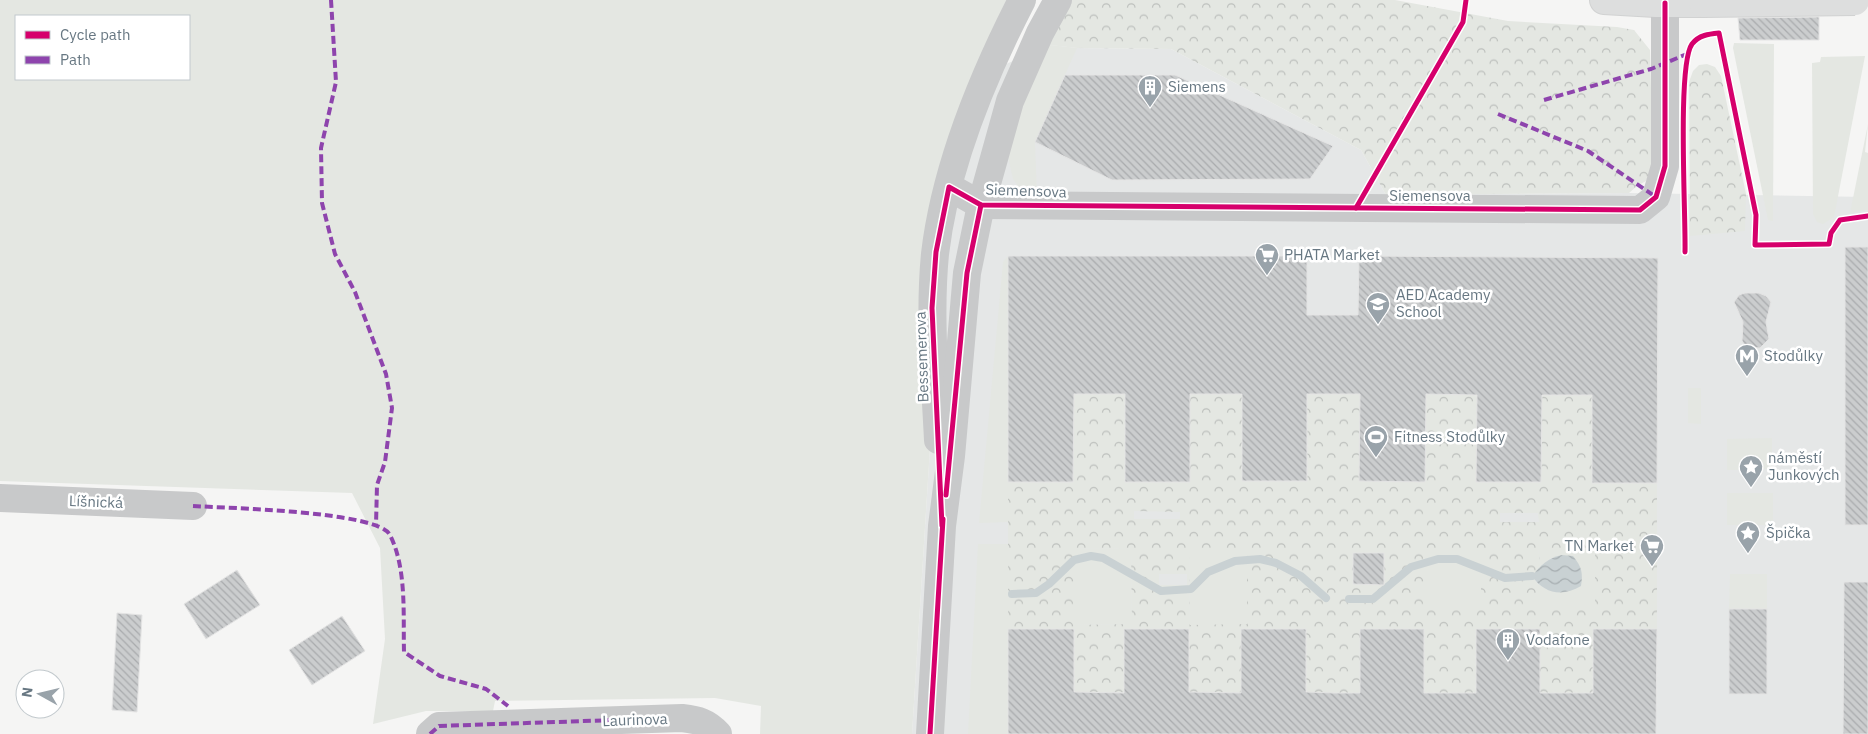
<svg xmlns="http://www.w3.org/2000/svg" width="1868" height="734" font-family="'IBM Plex Sans',sans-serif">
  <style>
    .built { fill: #e5e7e7 }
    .green { fill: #e4e7e2; fill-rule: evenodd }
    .forest { fill: url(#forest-crowns); fill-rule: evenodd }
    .water { fill: url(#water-waves) }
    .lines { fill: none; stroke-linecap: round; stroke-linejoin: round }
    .stream { stroke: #c9d1d3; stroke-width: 8 }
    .building { fill: url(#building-back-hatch); stroke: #e4e4e4 }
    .secondary-casing { stroke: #d1d2d2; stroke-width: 30 }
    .minor { stroke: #c8c9ca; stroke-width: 28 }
    .secondary { stroke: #dddede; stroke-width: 28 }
    .secondary-bridge-casing { stroke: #d1d2d2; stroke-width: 30; stroke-linecap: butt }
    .secondary-bridge { stroke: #dddede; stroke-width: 28 }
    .quiet { stroke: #8e44ad; stroke-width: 4; stroke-dasharray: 8 4; stroke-linecap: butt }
    .cycleway-casing { stroke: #fff; stroke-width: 8 }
    .cycleway { stroke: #d6006c; stroke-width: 5 }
    .labels { text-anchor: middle; stroke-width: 5; stroke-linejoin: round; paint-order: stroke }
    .poi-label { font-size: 15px; fill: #677782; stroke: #fff; text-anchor: start }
    .street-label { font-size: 15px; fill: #677782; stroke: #fff }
  </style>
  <defs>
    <pattern id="forest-crowns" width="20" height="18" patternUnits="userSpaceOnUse" patternTransform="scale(1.25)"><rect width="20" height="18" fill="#e4e7e2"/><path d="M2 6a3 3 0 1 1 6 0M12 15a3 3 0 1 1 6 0" fill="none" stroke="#bdc0bd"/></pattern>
    <pattern id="water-waves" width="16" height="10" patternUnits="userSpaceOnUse" patternTransform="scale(1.25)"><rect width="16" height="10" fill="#c9d1d3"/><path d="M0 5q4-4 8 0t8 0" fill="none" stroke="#a7aeb1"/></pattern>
    <pattern id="building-back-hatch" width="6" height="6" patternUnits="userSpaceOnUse" patternTransform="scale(1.25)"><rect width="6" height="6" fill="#cbcdce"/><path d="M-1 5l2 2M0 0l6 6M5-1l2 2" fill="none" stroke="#a9abad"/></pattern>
  </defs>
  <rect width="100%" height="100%" fill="#f5f5f4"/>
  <polygon class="built" points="1049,45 1077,48 1171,49 1361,150 1386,195 1629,193 1868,197 1868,734 912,734 930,448 926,397 972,79"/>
  <g class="green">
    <path d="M 0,0 L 1010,0 L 955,129 L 930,448 L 912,734 L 760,734 L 761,706 L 715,698 L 495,701 L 493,711 L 426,711 L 373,724 L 385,639 L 380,548 L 352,493 L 0,481 ZM 16,16 L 189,16 L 189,79 L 16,79 Z"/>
    <polygon points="1734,43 1774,44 1773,221 1768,220 1733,48"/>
    <polygon points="1049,45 1077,48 1035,142 1037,196 1021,190 1013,179 1008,157 1022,108"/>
    <polygon points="1865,56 1834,217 1823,224 1817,222 1813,214 1812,63 1820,62 1821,57"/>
    <polygon points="1868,124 1865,152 1868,153 1868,210 1850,213"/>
    <polygon points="1008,256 1008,522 979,523 1003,262"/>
    <polygon points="1688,388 1701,388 1701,424 1688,423"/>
    <polygon points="1772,438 1772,469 1727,470 1727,439"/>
    <rect x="1727" y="493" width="46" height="32"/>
    <polygon points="978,544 1008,544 1008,734 968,734"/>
    <polygon points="1131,548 1132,624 1074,625 1074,549"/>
    <polygon points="1189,549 1247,549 1247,625 1190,625"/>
    <polygon points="1424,549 1482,549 1481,610 1424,610"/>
    <polygon points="1538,549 1596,549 1596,609 1538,609 1538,584 1547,590 1552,557 1541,566"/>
    <polygon points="1730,574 1767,574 1767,609 1729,609"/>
  </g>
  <g class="forest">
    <polygon points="1071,0 1395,0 1508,21 1617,27 1634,30 1650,50 1653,166 1646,181 1637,186 1629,193 1386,195 1361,150 1171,49 1077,48 1049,45"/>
    <polygon points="1707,64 1715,67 1721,76 1746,194 1745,231 1690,236 1689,82 1693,71 1699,65"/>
    <path d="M 1074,394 L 1125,394 L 1125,482 L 1190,481 L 1190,394 L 1242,394 L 1242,481 L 1306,481 L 1307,394 L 1360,394 L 1360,481 L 1425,482 L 1426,394 L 1477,395 L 1477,482 L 1541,482 L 1542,395 L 1592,395 L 1657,483 L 1657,629 L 1593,629 L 1593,693 L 1540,693 L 1540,629 L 1476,629 L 1476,693 L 1424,693 L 1424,629 L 1360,629 L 1360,693 L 1074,692 L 1074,629 L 1008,629 L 1008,482 L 1073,482 ZM 1134,511 L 1180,512 L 1180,519 L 1134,519 ZM 1500,513 L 1538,513 L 1539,522 L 1500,522 ZM 1131,548 L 1132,624 L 1074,625 L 1074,549 ZM 1247,549 L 1247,624 L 1190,625 L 1189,550 ZM 1538,549 L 1595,549 L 1595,609 L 1538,609 L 1538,584 L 1532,576 L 1541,566 ZM 1424,550 L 1481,550 L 1481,609 L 1424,610 ZM 1353,553 L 1384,553 L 1384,585 L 1353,584 ZM 1159,574 L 1187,574 L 1187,585 L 1159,585 Z"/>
  </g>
  <path class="water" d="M 1562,555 L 1573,556 C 1582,567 1583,573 1581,586 C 1563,597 1544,594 1532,576 C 1541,565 1548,558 1562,555 Z"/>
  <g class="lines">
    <g class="stream">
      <polyline points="1012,594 1036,593 1049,584 1074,560 1091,556 1103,558 1161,591 1191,589 1208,572 1235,561 1260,559 1276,563 1301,576 1326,598"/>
      <polyline points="1349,599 1373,599 1411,567 1438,559 1457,559 1505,578 1532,576"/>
    </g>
  </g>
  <g class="building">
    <polygon points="1819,17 1819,40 1740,40 1738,18"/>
    <polygon points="1065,75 1175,75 1333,146 1310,179 1112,180 1035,142"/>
    <rect x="1845" y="247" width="23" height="278"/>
    <polygon points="1008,256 1307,256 1307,315 1358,315 1359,256 1658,258 1657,483 1592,483 1592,395 1542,395 1541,482 1476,482 1477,395 1426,394 1425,482 1359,481 1360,394 1307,394 1307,481 1242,481 1242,394 1190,394 1190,482 1125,482 1125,394 1074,394 1073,482 1008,482"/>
    <polygon points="1745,293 1759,293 1766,296 1771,302 1766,322 1769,339 1760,348 1746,347 1742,341 1743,322 1734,302 1739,295"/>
    <polygon points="1353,553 1384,553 1384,585 1353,584"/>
    <polygon points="237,570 260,605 206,639 184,604"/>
    <polygon points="1844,582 1868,582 1868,734 1843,734"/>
    <rect x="1729" y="609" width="38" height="85"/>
    <polygon points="117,613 142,615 137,712 112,710"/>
    <polygon points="342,616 365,651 312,685 289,650"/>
    <polygon points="1008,629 1074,629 1074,692 1124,693 1124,629 1189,629 1189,692 1241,693 1241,629 1306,629 1306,692 1334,693 1360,693 1360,629 1424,629 1424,693 1476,693 1476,629 1540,629 1540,693 1593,693 1593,629 1657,629 1656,734 1008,734"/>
  </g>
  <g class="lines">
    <g class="secondary-casing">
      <polyline id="secondary" points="1604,0 1656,3 1703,3"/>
    </g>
    <g class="minor">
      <polyline points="949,187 981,205 1640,210 1656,197 1665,166 1665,3"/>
      <path d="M 938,440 C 935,378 929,316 935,254 C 945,168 983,76 1022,0"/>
      <polyline points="0,498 193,506"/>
      <path d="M 430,734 L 439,726 L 682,718 C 698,720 707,722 718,734"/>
      <polyline points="930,734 942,526 951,456 967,273 981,205 1010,101 1040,33 1058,0"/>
    </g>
    <use href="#secondary" class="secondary"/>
    <g class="secondary-bridge-casing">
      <polyline id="secondary-bridge" points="1703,3 1855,1"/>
    </g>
    <use href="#secondary-bridge" class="secondary-bridge"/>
    <g class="quiet">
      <polyline points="331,0 336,82 321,148 322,203 335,254 355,292 386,374 392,408 385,462 377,485 376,525"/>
      <polyline points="1544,100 1651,69 1687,54"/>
      <polyline points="1498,114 1588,151 1656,197"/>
      <path d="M 193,506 C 224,508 378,511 390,535 C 407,569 403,615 404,652 L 440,676 L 486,689 L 508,706"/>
      <polyline points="430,734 439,726 644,719"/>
    </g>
    <g class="cycleway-casing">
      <g id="cycleway">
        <polyline points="1356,208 1463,22 1466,0"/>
        <path d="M 1685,252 C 1686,217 1677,65 1692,44 C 1699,35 1709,34 1719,33 L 1756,215 L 1755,245 L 1829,244 L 1831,233 L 1840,220 L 1868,216"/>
        <polyline points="946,495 967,273 981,205"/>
        <polyline points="942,526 932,308 936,252 949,187 981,205 1640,210 1656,197 1665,166 1665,3"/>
        <polyline points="930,734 943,519"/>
      </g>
    </g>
    <use href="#cycleway" class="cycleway"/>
  </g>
  <defs>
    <g id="building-pin" transform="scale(1.25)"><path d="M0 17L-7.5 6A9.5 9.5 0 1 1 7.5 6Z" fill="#99a3aa" stroke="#fff"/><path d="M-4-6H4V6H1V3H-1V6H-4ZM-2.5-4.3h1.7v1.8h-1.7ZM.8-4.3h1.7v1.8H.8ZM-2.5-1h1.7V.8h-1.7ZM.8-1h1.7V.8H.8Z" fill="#fff"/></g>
    <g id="supermarket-pin" transform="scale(1.25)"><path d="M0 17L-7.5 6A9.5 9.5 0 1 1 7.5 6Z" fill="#99a3aa" stroke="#fff"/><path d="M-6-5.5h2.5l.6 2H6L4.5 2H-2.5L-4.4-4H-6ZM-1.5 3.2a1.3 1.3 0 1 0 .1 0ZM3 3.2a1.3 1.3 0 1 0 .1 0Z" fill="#fff"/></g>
    <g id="school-pin" transform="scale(1.25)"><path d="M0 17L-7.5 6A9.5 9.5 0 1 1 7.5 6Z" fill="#99a3aa" stroke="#fff"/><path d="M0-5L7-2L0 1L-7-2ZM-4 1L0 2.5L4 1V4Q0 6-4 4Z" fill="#fff"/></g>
    <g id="metro-pin" transform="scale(1.25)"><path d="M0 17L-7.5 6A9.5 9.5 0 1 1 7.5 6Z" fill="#99a3aa" stroke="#fff"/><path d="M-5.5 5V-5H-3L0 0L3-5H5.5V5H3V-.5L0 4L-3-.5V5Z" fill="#fff"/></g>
    <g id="stadium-pin" transform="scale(1.25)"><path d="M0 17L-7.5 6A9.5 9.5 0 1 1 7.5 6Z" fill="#99a3aa" stroke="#fff"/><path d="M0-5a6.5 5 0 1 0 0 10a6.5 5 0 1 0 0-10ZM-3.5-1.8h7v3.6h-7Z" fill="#fff"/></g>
    <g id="sight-pin" transform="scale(1.25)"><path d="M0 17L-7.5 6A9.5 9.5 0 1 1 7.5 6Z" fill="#99a3aa" stroke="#fff"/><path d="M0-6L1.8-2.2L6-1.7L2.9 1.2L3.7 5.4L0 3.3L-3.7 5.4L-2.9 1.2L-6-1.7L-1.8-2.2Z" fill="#fff"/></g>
  </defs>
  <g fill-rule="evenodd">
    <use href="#building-pin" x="1150" y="87"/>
    <use href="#supermarket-pin" x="1267" y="255"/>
    <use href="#school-pin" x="1378" y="304"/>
    <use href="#metro-pin" x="1747" y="356"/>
    <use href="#stadium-pin" x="1376" y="437"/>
    <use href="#sight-pin" x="1751" y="467"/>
    <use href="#sight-pin" x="1748" y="533"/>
    <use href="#supermarket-pin" x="1652" y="546"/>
    <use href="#building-pin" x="1508" y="640"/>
  </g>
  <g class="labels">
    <g class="poi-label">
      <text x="1168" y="92">Siemens</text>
      <text x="1284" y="260">PHATA Market</text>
      <text x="1396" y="300">AED Academy<tspan x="1396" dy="17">School</tspan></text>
      <text x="1764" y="361">Stodůlky</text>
      <text x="1394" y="442">Fitness Stodůlky</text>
      <text x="1768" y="463">náměstí<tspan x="1768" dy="17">Junkových</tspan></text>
      <text x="1766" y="538">Špička</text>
      <text x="1634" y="551" text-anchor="end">TN Market</text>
      <text x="1526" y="645">Vodafone</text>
    </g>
    <g class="street-label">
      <text transform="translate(1026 191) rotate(2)" y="5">Siemensova</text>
      <text x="1430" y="201">Siemensova</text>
      <text transform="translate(922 357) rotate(-92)" y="5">Bessemerova</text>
      <text transform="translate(96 502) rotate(2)" y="5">Líšnická</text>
      <text transform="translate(635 720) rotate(-2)" y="5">Laurinova</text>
    </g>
  </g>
  <rect x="15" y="15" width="175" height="65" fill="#ffffff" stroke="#c2c9cd"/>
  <rect x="25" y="31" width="25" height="8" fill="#d6006c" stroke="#c2c9cd"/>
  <text x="60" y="40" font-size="15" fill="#677782">Cycle path</text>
  <rect x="25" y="56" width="25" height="8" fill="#8e44ad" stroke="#c2c9cd"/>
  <text x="60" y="65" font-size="15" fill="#677782">Path</text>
  <g transform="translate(40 694) rotate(278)"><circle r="24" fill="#ffffff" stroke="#c2c9cd"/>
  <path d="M0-4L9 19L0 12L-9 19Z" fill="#99a3aa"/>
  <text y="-8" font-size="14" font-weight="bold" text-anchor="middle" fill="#677782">N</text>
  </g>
</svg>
